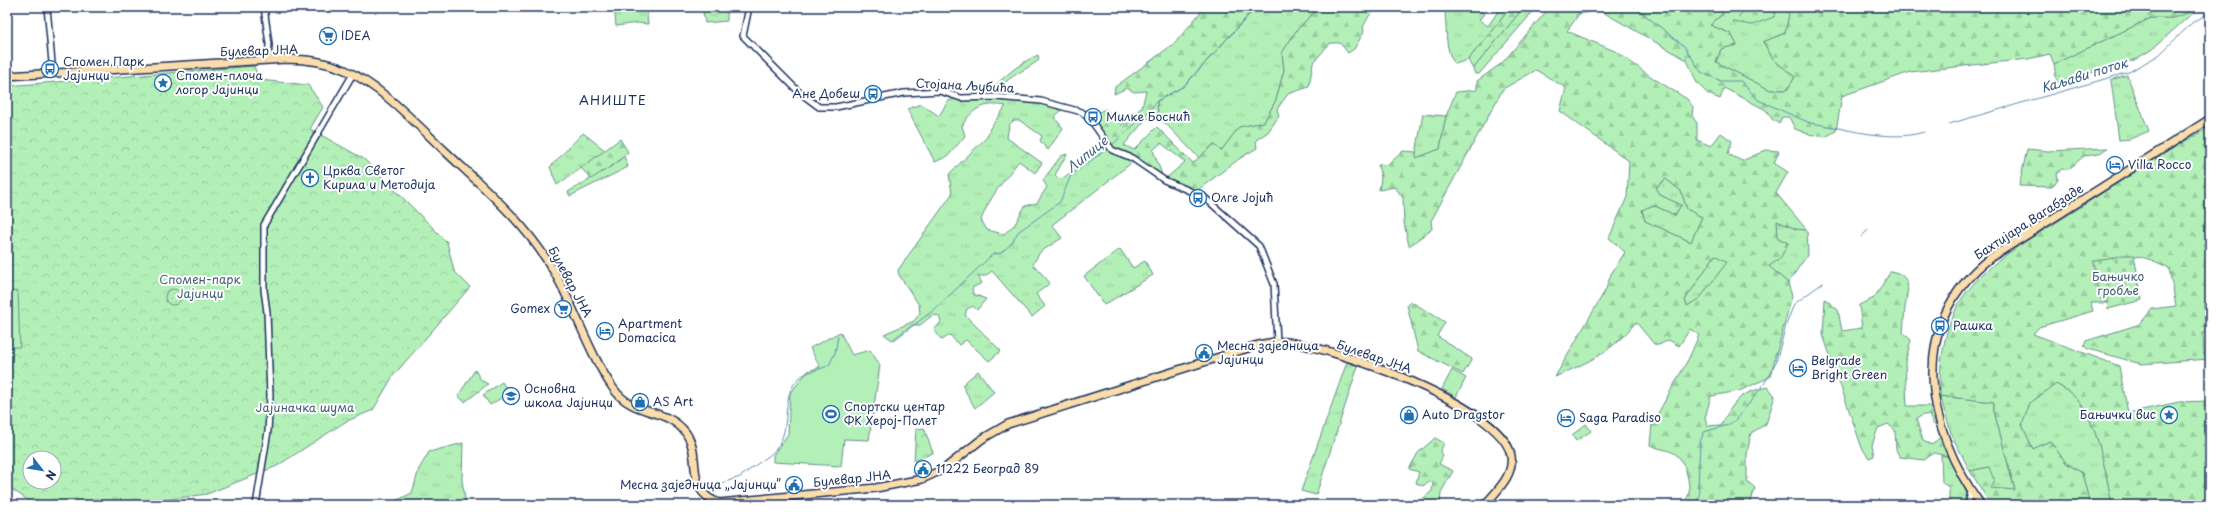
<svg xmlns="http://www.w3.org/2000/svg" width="2217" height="512" font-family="'Playpen Sans',sans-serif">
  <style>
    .grass { fill: url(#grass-tufts); stroke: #67908a }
    .forest { fill: url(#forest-firs); stroke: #67908a; fill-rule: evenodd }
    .cemetery { fill: url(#cemetery-stones); stroke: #67908a }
    .park { fill: url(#park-crowns); stroke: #67908a; fill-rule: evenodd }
    .garden { fill: url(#garden-dots); stroke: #67908a }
    .pitch { fill: #b3f0b7; stroke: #67908a }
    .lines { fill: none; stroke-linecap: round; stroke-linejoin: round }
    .stream { stroke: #5b8faf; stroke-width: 1 }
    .minor-casing { stroke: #1b2f5e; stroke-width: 8 }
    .major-casing { stroke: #1b2f5e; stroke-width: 10 }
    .minor { stroke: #fff; stroke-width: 5 }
    .major { stroke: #faddab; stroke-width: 7 }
    .labels { text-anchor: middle; stroke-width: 4; stroke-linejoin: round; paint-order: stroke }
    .poi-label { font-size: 12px; fill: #1b2f5e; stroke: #fff; text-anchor: start }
    .street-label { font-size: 12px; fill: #1b2f5e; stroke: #fff }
    .park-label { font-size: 12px; fill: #415f74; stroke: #fff }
    .water-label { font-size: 13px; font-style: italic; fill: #3b5f86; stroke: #fff }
    .neighbourhood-label { font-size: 13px; letter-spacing: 1px; fill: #1b2f5e; stroke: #fff }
  </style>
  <defs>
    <pattern id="grass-tufts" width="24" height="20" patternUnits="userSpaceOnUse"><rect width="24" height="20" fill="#b3f0b7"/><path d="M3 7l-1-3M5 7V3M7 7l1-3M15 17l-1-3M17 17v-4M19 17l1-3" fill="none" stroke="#99cea0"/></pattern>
    <pattern id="forest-firs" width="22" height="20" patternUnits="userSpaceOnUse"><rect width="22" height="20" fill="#b3f0b7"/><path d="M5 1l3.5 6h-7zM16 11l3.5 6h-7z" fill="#99cea0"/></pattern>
    <pattern id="cemetery-stones" width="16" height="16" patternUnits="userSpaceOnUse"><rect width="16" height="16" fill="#b3f0b7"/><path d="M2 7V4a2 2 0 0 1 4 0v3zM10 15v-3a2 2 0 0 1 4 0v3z" fill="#99cea0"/></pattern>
    <pattern id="park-crowns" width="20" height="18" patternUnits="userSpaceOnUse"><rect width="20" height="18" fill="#b3f0b7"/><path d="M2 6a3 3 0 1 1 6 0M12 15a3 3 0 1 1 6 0" fill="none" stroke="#99cea0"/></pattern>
    <pattern id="garden-dots" width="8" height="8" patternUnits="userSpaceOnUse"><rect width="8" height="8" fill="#b3f0b7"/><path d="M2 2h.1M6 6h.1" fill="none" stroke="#99cea0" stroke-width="1.8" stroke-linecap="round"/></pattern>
  </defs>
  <rect width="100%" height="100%" fill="#fff"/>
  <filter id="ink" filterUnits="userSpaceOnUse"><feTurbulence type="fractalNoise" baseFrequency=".025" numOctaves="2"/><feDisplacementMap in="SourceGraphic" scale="8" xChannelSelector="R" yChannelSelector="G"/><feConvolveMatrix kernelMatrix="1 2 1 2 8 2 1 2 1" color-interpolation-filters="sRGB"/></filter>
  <g filter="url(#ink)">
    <g class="grass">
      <polygon points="614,7 646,7 648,24 637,23 616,26"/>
      <polygon points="702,7 727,7 727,21 705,23"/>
      <polygon points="1256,7 1319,7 1296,31 1282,53 1284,70 1276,100 1264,122 1239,127 1221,151 1214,144 1199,158 1158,116 1157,101 1184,86"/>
      <path d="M 1444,7 L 1460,7 L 1462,11 L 1464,7 L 1477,7 L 1484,14 L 1479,20 L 1488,26 L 1501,7 L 1511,7 L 1468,60 L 1455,64 C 1443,48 1448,26 1444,7 Z"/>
      <polygon points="1524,7 1537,7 1479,74 1475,74 1473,69"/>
      <polygon points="1715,7 1748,7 1733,22 1774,17 1778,7 1785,7 1789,15 1785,33 1763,42 1774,60 1795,77 1787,90 1770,90 1716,62 1721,49 1737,45 1731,34 1710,25 1723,14"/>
      <polygon points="2196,10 2151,50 2134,60 2057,83 2054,64 2151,18 2173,18"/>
      <path d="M 1038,55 L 1039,60 C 1024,72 1003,77 996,96 L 1041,101 L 1064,108 L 1054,117 L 1063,128 L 1048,150 L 1040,141 L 1042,136 L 1019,120 L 1014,120 L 1009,125 L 1007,138 L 1042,163 L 1035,173 L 1019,161 C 1004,180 989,198 981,220 L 987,230 L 1004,234 L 1015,224 L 1025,206 L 1037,203 L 1047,187 L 1043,180 L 1061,156 L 1067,154 L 1055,175 L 1057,178 L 1062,179 L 1106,144 L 1135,160 L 1052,225 L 1062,238 L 1040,252 L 1033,264 L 1050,283 L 1036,294 L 1045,306 L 1032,317 L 992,271 L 985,276 L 978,276 L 982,283 L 972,288 L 973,294 L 986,299 L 977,310 L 973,306 L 967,309 L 965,315 L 1001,351 L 989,361 L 966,340 L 959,345 L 950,335 L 942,340 L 934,330 L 941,322 L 939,316 L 933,315 L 920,325 L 912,325 L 892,340 L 884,334 L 914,321 L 920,313 L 919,305 L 899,275 L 898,270 L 952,194 L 949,174 L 987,137 L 990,128 L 1006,106 C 985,102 972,108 962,126 L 965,136 L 948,156 L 935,162 L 907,109 L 921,104 L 939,116 L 948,101 L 961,98 L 989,96 L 986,94 C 1002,79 1017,64 1038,55 Z"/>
      <polygon points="2127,75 2149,131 2130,139 2119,140 2111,80"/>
      <polygon points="1423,114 1446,116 1440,149 1415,159"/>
      <polygon points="583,133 606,151 557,185 550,167"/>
      <polygon points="624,156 628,167 570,196 568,192 615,164"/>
      <polygon points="1666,179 1681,191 1687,209 1702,217 1691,242 1645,221 1642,210 1653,205 1675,215 1681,205 1660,195 1656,187"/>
      <polygon points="1777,220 1796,229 1807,230 1808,254 1788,283 1768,266 1780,258 1788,243 1778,238"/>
      <polygon points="1120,249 1133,268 1145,261 1153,275 1104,305 1084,276"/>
      <polygon points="1715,255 1728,261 1700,299 1687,306 1685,300"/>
      <polygon points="1347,362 1358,366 1316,495 1301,491"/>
      <polygon points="978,371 994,392 975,408 962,385"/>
      <path d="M 2056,384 C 2063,388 2071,392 2076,398 C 2098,421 2106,474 2112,505 L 2090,505 L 2082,473 L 2066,463 L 2050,441 L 2033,449 L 2022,425 L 2030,403 Z"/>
      <polygon points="1940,396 1994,402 1994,411 2015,491 1991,488 1989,467 1970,471 1952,436"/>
      <polygon points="463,443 462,480 466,505 387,505 412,493 419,469 429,452"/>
      <polygon points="1941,455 1951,457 1967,494 1965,505 1949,505 1949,487 1942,483"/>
    </g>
    <g class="forest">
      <path d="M 1205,7 L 1256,7 L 1184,86 L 1157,101 L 1158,116 L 1146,119 L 1124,145 L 1134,150 L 1157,127 L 1193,163 L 1214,144 L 1221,151 L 1239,127 L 1264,122 L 1276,100 L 1284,70 L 1282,53 L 1296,31 L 1319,7 L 1378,7 L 1369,16 L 1363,27 L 1364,32 L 1354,49 L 1348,53 L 1340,43 L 1330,43 L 1313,63 L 1309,87 L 1288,94 L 1277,109 L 1279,116 L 1268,132 L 1256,140 L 1257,148 L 1239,159 L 1195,192 L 1164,180 L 1114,148 L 1091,115 L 1106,109 L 1122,125 L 1142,107 L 1146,91 L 1134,92 L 1127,88 L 1114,94 L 1115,87 L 1175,43 ZM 1161,143 L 1185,162 L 1164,180 L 1153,150 Z"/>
      <polygon points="1511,7 1524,7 1473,69 1468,60"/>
      <path d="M 1550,7 L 1715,7 L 1723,13 L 1710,25 L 1731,34 L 1737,45 L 1721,49 L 1716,62 L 1770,90 L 1787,90 L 1795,77 L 1774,60 L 1763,42 L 1785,33 L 1789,15 L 1785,7 L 2203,7 L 2173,18 L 2151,18 L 2054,64 L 2050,54 L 2028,59 L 1910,72 L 1842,96 L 1836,131 L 1825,137 L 1808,134 L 1795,129 L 1789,117 L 1782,117 L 1779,124 L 1772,119 L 1766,110 L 1724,88 L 1720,99 L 1708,94 L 1697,83 L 1687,60 L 1599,10 L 1579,14 L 1567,31 L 1617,52 L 1653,78 L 1687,99 L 1693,107 L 1692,116 L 1697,123 L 1697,140 L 1711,146 L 1721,133 L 1732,141 L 1728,154 L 1742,161 L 1766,150 L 1779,151 L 1774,163 L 1788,172 L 1776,193 L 1807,230 L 1796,229 L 1777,221 L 1778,238 L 1788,243 L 1780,259 L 1769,266 L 1788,283 L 1792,296 L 1770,377 L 1739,391 L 1711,396 L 1705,418 L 1708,426 L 1721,425 C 1735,400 1739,393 1768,387 L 1775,396 L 1766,424 L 1751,433 L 1747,454 L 1747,481 L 1755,488 L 1750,505 L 1679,505 C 1683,502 1688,499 1689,493 C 1690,482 1685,459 1674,453 C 1667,449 1657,449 1650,445 L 1652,424 L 1689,358 L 1699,335 L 1690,329 L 1679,346 L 1669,340 L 1659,345 L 1654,344 L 1636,322 C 1611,353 1590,361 1555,377 L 1606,289 L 1611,274 L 1625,252 L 1609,238 L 1627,197 L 1629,161 L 1560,111 L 1566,88 L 1536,70 L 1503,89 L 1431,221 L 1432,229 L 1409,246 L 1404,223 L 1403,198 L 1395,187 L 1379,190 L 1381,178 L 1378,165 L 1389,164 L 1403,151 L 1416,152 L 1416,158 L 1440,149 L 1446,116 L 1456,92 L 1477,90 L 1477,81 L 1502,63 ZM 1666,179 L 1681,191 L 1687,209 L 1702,217 L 1691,242 L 1645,221 L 1642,210 L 1653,205 L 1675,215 L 1681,205 L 1660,195 L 1656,187 ZM 1715,255 L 1727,262 L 1700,298 L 1687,306 L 1685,300 Z"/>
      <polygon points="1748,7 1778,7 1774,17 1752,25 1733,22"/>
      <path d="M 2210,127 L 2210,332 L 2203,333 L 2204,354 L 2209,354 L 2209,359 L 2141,364 L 2088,349 L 2084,346 L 2086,341 L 2140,324 L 2152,309 L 2176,306 L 2169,268 C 2149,258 2131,251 2109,259 L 2107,303 L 2091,303 L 2093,311 L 2039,327 L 2033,334 L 2119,366 L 2128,413 L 2179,402 L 2210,401 L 2210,497 L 2197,500 L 2199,505 L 2112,505 C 2106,474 2098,421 2076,398 C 2071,392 2063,388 2056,384 L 2030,403 L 2022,425 L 2033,449 L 2050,441 L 2066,463 L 2082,473 L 2090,505 L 1991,505 L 1970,471 L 1989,467 L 1994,480 L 1991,488 L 2015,490 L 1994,411 L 1994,402 L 1940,396 C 1939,363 1944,325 1963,297 C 1988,261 2032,238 2068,215 C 2115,185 2161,154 2210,127 Z"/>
      <polygon points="620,139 628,152 615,164 591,179 581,168"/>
      <polygon points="2107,148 2099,154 2084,156 2069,169 2062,169 2057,173 2058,179 2052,187 2019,186 2027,149 2048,151"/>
      <path d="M 1891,271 C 1914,276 1907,291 1905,308 C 1904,316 1904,324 1903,333 L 1911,340 L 1905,362 L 1907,406 L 1930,406 L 1936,424 L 1933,424 L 1929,415 L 1923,415 L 1916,419 L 1923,441 L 1932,445 L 1940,437 L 1951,457 L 1934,453 L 1924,460 L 1900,457 L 1896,450 L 1895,430 L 1888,424 L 1878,428 L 1872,445 L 1874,456 L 1869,458 L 1862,448 L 1823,335 L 1825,299 L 1838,310 L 1842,331 L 1862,328 L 1859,305 L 1874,298 Z"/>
      <polygon points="1410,301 1445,322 1437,336 1472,359 1463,374 1418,351 1407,305"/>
      <polygon points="1435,438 1444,443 1440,452 1443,456 1439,464 1453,471 1441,492 1440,505 1415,505 1432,491 1433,483 1429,481 1423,486 1416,483 1419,472 1409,469 1418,453"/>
    </g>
    <polygon class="cemetery" points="2121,255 2134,255 2142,300 2108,309 2107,303 2099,297 2093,261 2109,259"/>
    <g class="park">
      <path d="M 254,66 L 259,80 L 308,85 L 323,107 L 310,129 L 364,159 L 447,242 L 454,271 L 470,287 L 393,376 L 373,410 L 345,422 L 277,466 L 207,494 L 129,505 L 35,505 L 7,486 L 7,86 ZM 30,458 L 54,458 L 54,482 L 30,482 Z"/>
      <polygon points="475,370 481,380 488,384 465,402 458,396"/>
      <polygon points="924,428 933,453 914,461 916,429"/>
    </g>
    <circle class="garden" cx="173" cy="297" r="8"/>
    <g class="pitch">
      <polygon points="18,291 20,347 7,347 7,292"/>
      <polygon points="840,332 852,355 870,350 880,365 869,440 844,439 841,466 773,462 773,455 788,434 790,393 808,371 820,367 810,348"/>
      <polygon points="1452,370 1466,378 1456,397 1442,389"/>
      <polygon points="502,382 509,393 490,405 483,395"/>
      <polygon points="1586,424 1591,431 1576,441 1572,435"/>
    </g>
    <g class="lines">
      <g class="stream">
        <path d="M 1635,7 L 1684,46 L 1701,72 L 1721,81 L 1741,81 L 1758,100 L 1810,123 C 1846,128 1888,143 1924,132"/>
        <polyline points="1949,124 2129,72 2159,55 2193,22 2210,13"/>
        <polyline points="1111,146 1148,112 1157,101 1184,86 1256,7"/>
        <polyline points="1861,237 1868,230"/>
        <polyline points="894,340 934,310 993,254 1001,253 1012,243 1018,232 1060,202 1071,175 1108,148"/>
        <path d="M 763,460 C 802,437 772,397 803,375 C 811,370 821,370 829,365 L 835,353 L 838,336"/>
        <polyline points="713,496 722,483 740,477 760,462"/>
        <polyline points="708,505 709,503"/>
        <path d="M 1694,505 C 1699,499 1701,494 1698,486 L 1700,442 L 1704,432 L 1728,425 L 1737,419 L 1764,384 L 1776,362 L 1786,325 L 1794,304 L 1823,283"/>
      </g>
      <g class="minor-casing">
        <g id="minor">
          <polyline points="47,7 53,74"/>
          <polyline points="264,7 269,44 268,60"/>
          <polyline points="749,7 743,36 799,92 819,107 836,107 904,93 940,91 961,98 996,97 1041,101 1082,112 1092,122 1112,150 1132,158 1164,180 1204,197 1259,246 1274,284 1277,342"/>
          <polyline points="256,505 268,431 270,396 267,312 264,290 264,225 353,74"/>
          <polyline points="1968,505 1971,492"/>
        </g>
      </g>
      <g class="major-casing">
        <g id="major">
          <path d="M 7,76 L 286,59 C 306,59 327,62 345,70 C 384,88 415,123 446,152 C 485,189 525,222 553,270 C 575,307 588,352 613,388 C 634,418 666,406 686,433 C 703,458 683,490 719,503 L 876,488 L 922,479 L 944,469 L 982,439 L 1008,424 L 1248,348 C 1260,344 1273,341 1287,342 C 1332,347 1504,406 1511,456 C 1514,476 1497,490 1485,505"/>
          <path d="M 1981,505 C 1925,428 1906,324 1990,258 L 2210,119"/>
        </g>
      </g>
      <use href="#minor" class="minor"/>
      <use href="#major" class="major"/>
    </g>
  </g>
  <defs>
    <g id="supermarket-ring" transform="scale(0.9)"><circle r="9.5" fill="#fff" stroke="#1f6fb2" stroke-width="1.5"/><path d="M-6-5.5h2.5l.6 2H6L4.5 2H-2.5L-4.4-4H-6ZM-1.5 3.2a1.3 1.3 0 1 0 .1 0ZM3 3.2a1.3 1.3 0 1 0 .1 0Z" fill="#1f6fb2"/></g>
    <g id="bus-ring" transform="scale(0.9)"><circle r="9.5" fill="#fff" stroke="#1f6fb2" stroke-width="1.5"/><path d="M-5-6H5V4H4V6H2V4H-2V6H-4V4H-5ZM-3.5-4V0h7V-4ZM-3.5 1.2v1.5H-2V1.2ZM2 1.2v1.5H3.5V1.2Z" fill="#1f6fb2"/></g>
    <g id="sight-ring" transform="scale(0.9)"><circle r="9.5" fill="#fff" stroke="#1f6fb2" stroke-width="1.5"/><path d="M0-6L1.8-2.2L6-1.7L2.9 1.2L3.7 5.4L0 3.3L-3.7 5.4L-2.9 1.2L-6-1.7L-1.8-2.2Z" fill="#1f6fb2"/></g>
    <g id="hotel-ring" transform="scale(0.9)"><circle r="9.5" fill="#fff" stroke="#1f6fb2" stroke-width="1.5"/><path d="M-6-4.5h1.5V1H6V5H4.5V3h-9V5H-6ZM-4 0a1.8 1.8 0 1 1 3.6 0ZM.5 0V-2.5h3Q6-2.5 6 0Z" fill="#1f6fb2"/></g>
    <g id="church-ring" transform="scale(0.9)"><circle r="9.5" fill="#fff" stroke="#1f6fb2" stroke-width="1.5"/><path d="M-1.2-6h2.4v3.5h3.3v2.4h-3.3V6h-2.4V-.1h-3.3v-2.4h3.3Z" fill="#1f6fb2"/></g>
    <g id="civic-ring" transform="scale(0.9)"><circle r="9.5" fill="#fff" stroke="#1f6fb2" stroke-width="1.5"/><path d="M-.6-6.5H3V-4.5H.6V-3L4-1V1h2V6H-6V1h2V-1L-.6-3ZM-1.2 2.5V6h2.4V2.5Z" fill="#1f6fb2"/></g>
    <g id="school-ring" transform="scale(0.9)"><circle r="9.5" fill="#fff" stroke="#1f6fb2" stroke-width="1.5"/><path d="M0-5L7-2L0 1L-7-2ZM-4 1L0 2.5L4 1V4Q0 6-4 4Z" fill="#1f6fb2"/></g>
    <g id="shop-ring" transform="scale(0.9)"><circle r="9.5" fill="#fff" stroke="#1f6fb2" stroke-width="1.5"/><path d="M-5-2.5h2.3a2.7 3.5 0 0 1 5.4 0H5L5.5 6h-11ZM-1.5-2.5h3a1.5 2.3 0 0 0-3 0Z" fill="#1f6fb2"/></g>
    <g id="stadium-ring" transform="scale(0.9)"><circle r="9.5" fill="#fff" stroke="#1f6fb2" stroke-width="1.5"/><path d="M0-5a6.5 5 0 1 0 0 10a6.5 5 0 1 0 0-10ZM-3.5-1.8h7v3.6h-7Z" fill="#1f6fb2"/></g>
  </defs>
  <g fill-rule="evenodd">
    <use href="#supermarket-ring" x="328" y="36"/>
    <use href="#bus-ring" x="50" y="69"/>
    <use href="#sight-ring" x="163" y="83"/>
    <use href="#bus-ring" x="873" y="94"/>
    <use href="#bus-ring" x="1093" y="117"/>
    <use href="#hotel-ring" x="2115" y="165"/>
    <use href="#church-ring" x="310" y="178"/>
    <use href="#bus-ring" x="1198" y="198"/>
    <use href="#supermarket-ring" x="563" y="309"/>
    <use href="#bus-ring" x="1940" y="326"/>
    <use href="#hotel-ring" x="605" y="331"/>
    <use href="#civic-ring" x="1204" y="353"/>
    <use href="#hotel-ring" x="1798" y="368"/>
    <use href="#school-ring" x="511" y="396"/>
    <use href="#shop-ring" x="640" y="402"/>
    <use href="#stadium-ring" x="831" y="414"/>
    <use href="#shop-ring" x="1409" y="415"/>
    <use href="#sight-ring" x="2169" y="415"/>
    <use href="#hotel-ring" x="1566" y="418"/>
    <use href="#civic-ring" x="923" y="469"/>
    <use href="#civic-ring" x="794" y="485"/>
  </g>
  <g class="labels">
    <g class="poi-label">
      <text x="341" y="40">IDEA</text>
      <text x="63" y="66">Спомен Парк<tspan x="63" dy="14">Јајинци</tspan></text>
      <text x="176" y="80">Спомен-плоча<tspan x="176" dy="14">логор Јајинци</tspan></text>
      <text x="860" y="98" text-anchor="end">Ане Добеш</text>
      <text x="1106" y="121">Милке Боснић</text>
      <text x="2128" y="169">Villa Rocco</text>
      <text x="323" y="175">Црква Светог<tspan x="323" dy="14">Кирила и Методија</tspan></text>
      <text x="1211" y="202">Олге Јојић</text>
      <text x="550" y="313" text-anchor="end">Gomex</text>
      <text x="618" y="328">Apartment<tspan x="618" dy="14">Domacica</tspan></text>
      <text x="1953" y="330">Рашка</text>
      <text x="1217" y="350">Месна заједница<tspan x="1217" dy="14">Јајинци</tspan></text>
      <text x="1811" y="365">Belgrade<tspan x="1811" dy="14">Bright Green</tspan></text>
      <text x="524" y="393">Основна<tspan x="524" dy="14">школа Јајинци</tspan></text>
      <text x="653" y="406">AS Art</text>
      <text x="844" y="411">Спортски центар<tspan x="844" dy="14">ФК Херој-Полет</tspan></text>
      <text x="1422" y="419">Auto Dragstor</text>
      <text x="2156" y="419" text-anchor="end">Бањички вис</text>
      <text x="1579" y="422">Saga Paradiso</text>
      <text x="936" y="473">11222 Београд 89</text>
      <text x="781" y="489" text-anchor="end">Месна заједница „Јајинци”</text>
    </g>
    <g class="street-label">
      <text transform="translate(259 51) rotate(-2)" y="4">Булевар ЈНА</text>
      <text transform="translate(965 86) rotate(3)" y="4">Стојана Љубића</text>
      <text transform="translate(2029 222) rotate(-33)" y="4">Бахтијара Вагабзаде</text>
      <text transform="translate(570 282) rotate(62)" y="4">Булевар ЈНА</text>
      <text transform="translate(1374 357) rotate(19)" y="4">Булевар ЈНА</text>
      <text transform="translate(852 479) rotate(-6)" y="4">Булевар ЈНА</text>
    </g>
    <g class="park-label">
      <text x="2118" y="281">Бањичко<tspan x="2118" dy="14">гробље</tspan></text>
      <text x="200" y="284">Спомен-парк<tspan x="200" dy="14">Јајинци</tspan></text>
      <text x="305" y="412">Јајиначка шума</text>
    </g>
    <g class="water-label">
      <text transform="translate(2084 75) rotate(-17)" y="5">Каљави поток</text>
      <text transform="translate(1087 154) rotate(-39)" y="5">Липице</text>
    </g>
    <g class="neighbourhood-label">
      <text x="613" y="105">АНИШТЕ</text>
    </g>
  </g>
  <rect width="2217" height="512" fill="none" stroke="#fff" stroke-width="24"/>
  <rect x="12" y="12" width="2193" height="488" fill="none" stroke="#1b2f5e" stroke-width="1.5" filter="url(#ink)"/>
  <g transform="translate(42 470) rotate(121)"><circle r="19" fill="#ffffff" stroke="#a4acbf"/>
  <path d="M0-3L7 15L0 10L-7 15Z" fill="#1f6fb2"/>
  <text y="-6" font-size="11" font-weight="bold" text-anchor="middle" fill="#1b2f5e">N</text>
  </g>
</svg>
